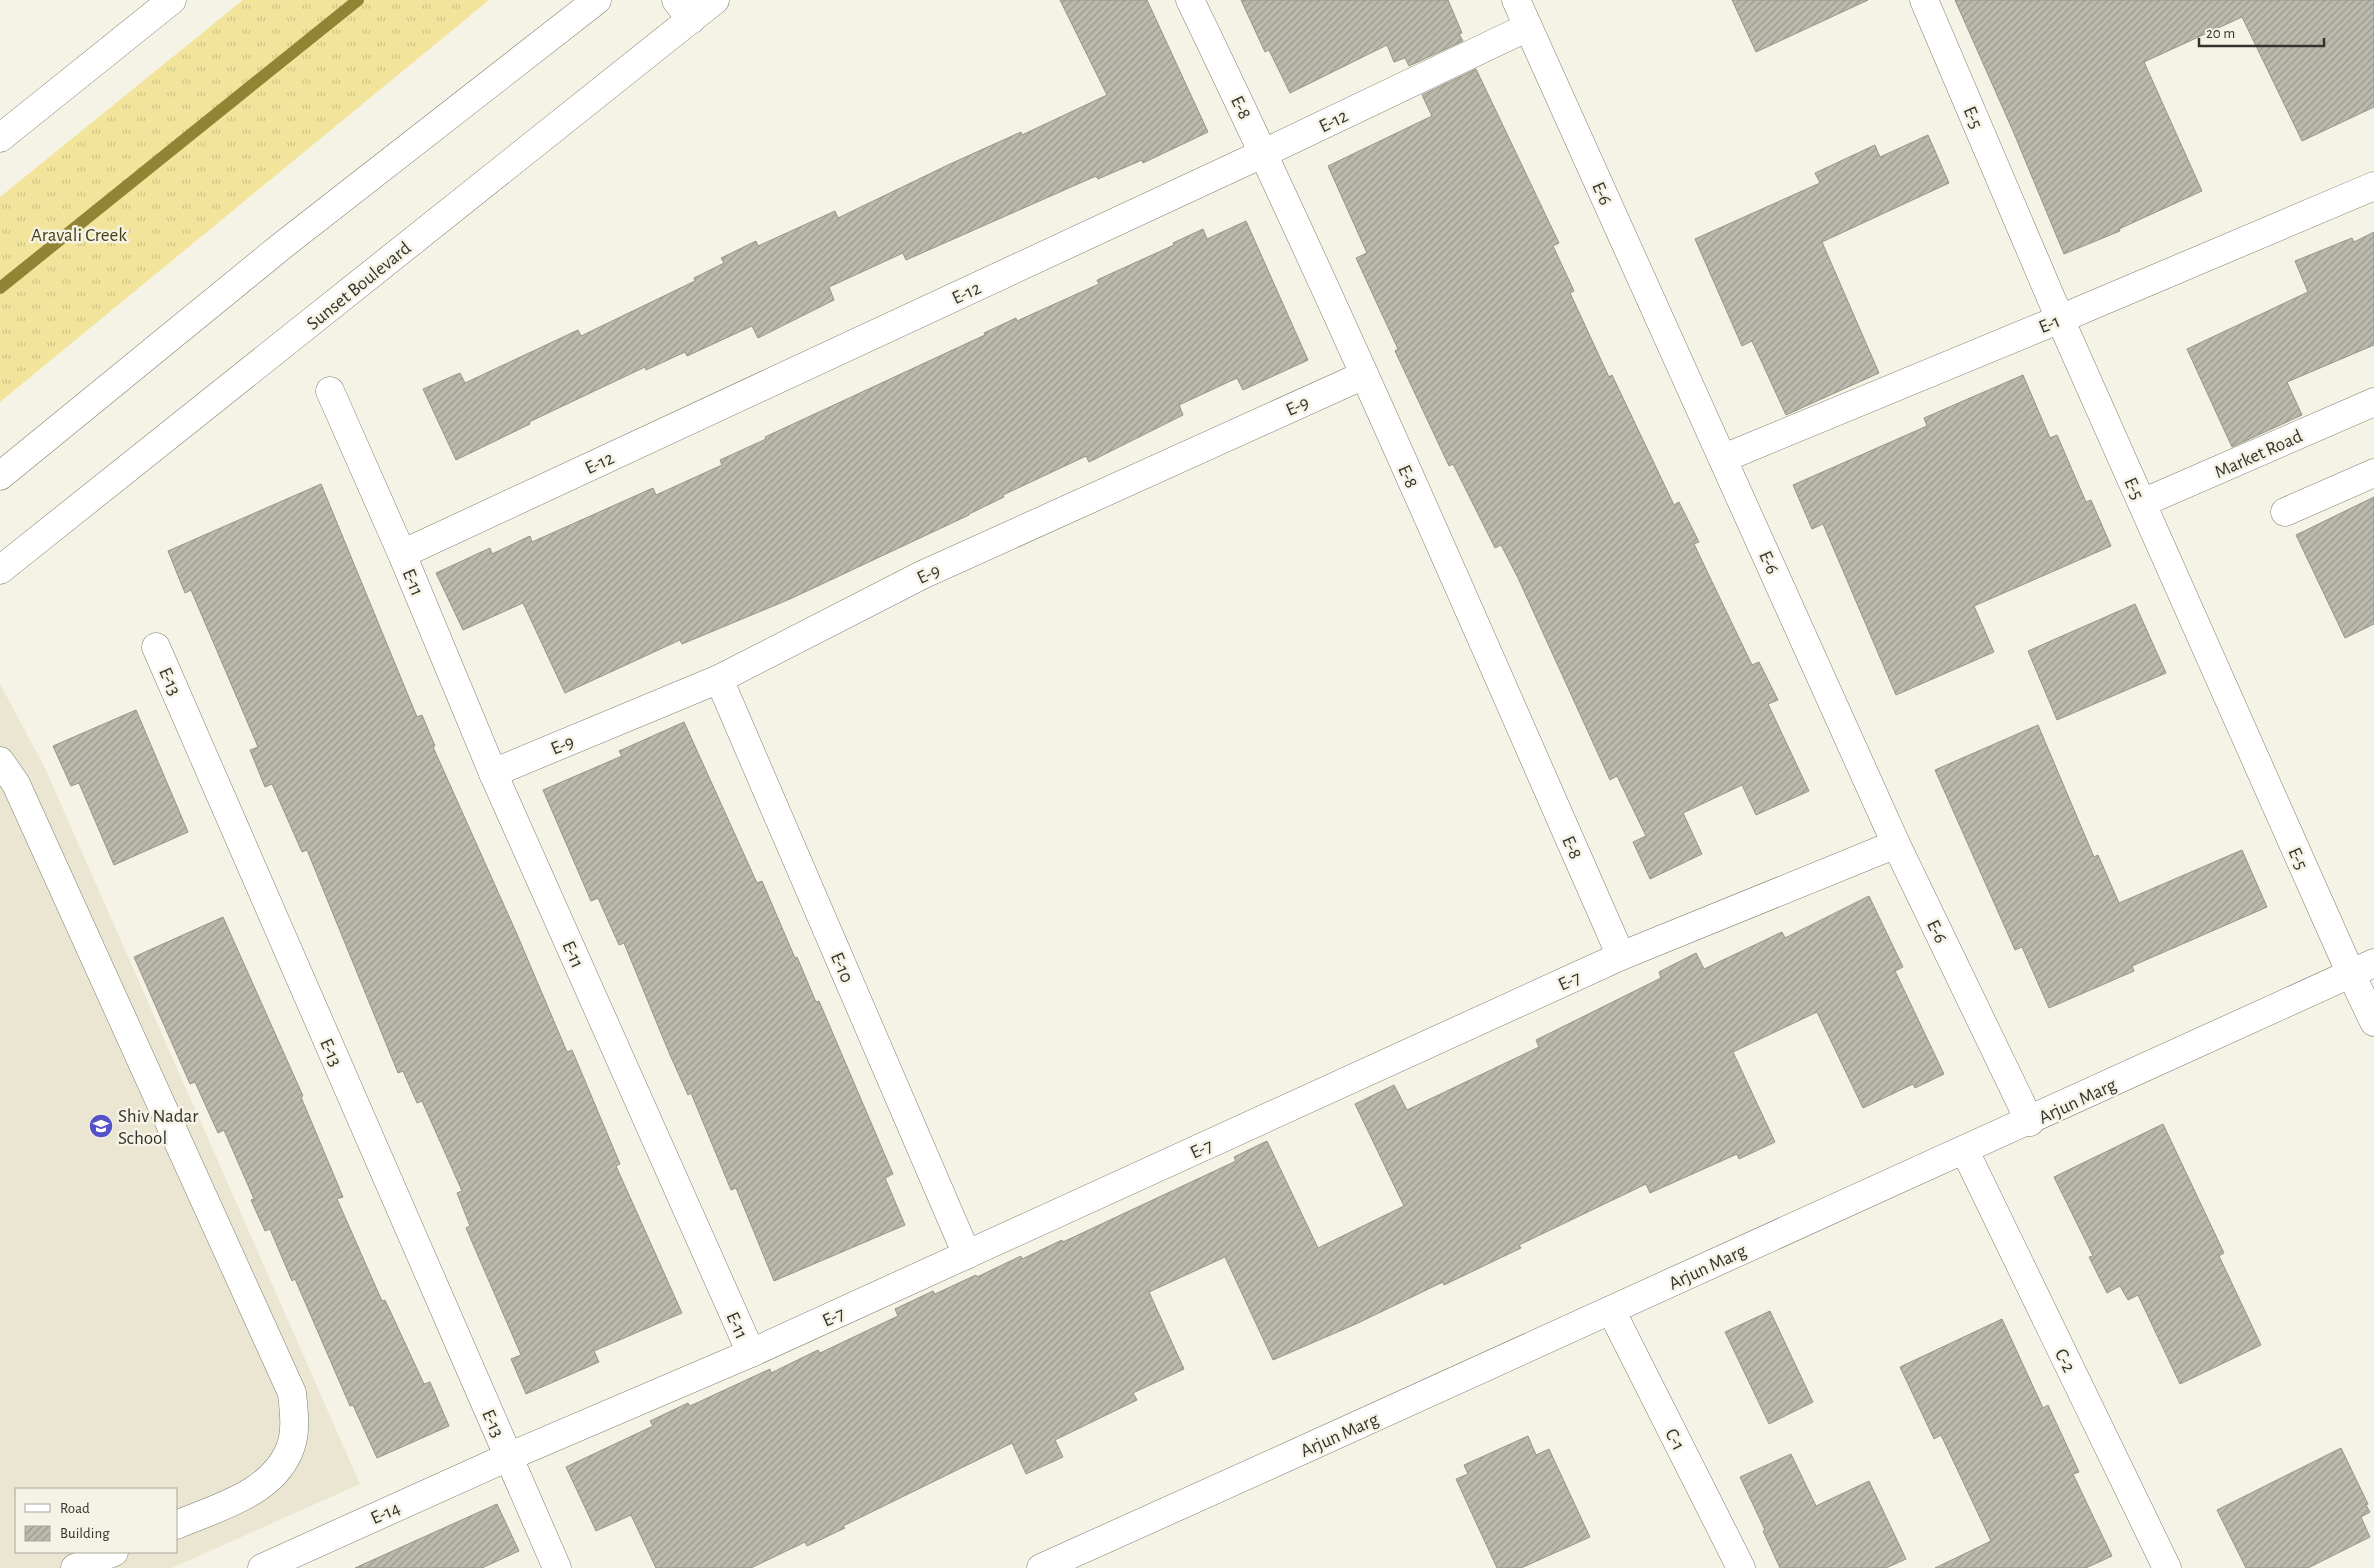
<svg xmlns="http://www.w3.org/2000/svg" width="2374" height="1568" font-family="'Alegreya Sans',sans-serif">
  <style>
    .built { fill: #eae6d2; fill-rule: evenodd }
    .grass { fill: url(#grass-tufts) }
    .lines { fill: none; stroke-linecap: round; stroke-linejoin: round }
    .stream { stroke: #928435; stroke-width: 12 }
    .building { fill: url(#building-hatch); stroke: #979588 }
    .minor-casing { stroke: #7f7d71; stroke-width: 29 }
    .major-casing { stroke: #7f7d71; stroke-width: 29 }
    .minor { stroke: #fff; stroke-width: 28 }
    .major { stroke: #fff; stroke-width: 28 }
    .labels { text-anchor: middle; stroke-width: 5; stroke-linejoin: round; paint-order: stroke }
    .street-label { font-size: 19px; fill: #34332e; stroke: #f5f3e5 }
    .park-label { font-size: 19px; fill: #484013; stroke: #f5f3e5 }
    .poi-label { font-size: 19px; fill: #34332e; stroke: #f5f3e5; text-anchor: start }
  </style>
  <defs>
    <pattern id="grass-tufts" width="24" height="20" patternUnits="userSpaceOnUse" patternTransform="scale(1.25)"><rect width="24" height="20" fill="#f2e49a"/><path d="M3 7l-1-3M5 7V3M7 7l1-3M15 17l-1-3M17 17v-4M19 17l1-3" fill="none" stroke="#d0c485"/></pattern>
    <pattern id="building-hatch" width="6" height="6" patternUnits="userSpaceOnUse" patternTransform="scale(1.25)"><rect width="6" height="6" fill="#bcbaad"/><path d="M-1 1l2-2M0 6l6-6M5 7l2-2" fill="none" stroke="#9a988d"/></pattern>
  </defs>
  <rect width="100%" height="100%" fill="#f5f3e5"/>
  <path class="built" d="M 0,684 L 45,768 L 360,1484 L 172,1568 L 0,1568 ZM 16,1489 L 176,1489 L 176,1552 L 16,1552 Z"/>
  <polygon class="grass" points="243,0 489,0 0,402 0,197"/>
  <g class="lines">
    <polyline class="stream" points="0,288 358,0"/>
  </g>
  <g class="building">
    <polygon points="1060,0 1147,0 1208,132 1143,163 1142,160 1098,179 1096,176 906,260 903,253 829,287 834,300 758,338 752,326 687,356 685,352 646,370 645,367 529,422 530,424 456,460 423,389 460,373 465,383 578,330 581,336 695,281 694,278 724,263 721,258 756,241 758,246 835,211 838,218 950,164 1021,132 1022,135 1107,95"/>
    <polygon points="1241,0 1448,0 1462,33 1459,34 1463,41 1409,66 1405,58 1394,62 1387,45 1290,93 1269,50 1265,52"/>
    <polygon points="1732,0 1868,0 1756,52"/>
    <polygon points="1955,0 2374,0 2374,107 2302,141 2242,17 2144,62 2202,191 2119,229 2120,231 2064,254 2013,131"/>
    <polygon points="1476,69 1559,243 1553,246 1574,291 1570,293 1609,377 1612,375 1674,505 1679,502 1699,542 1694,544 1752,665 1759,662 1778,700 1768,704 1809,791 1756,815 1742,785 1683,813 1702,854 1650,879 1633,842 1646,836 1617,776 1610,780 1518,578 1501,545 1495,548 1453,464 1449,466 1395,351 1398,349 1356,258 1367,253 1328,166 1432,116 1422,95"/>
    <polygon points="1928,135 1949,183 1822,242 1879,373 1786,415 1752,341 1742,346 1695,239 1820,183 1815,173 1875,145 1880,157"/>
    <polygon points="1246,221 1308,360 1243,390 1237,378 1179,405 1183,415 1089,462 1086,456 1003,495 1004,497 969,514 969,515 790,599 682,644 680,640 565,693 523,603 463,630 436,573 490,548 492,554 530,536 532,542 653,488 656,495 722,465 720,460 766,439 765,437 985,335 984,333 1016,318 1017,321 1099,284 1097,280 1174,245 1173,243 1203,229 1207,239"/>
    <polygon points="2374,232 2374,345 2287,382 2302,415 2232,447 2187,349 2308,292 2295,261 2352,238 2354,242"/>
    <polygon points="2023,375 2050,438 2057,435 2086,502 2091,500 2111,546 1974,606 1994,652 1896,695 1823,524 1812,529 1793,485 1927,426 1924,418"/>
    <polygon points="321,484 417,717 422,715 435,746 433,747 516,932 567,1052 572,1050 620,1164 616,1166 682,1313 594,1351 599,1362 526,1394 511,1359 521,1355 466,1228 470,1226 457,1193 462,1191 422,1101 417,1103 403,1071 398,1073 307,850 302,852 272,784 265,787 250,750 258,747 191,590 185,593 168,551"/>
    <polygon points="2374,497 2374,624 2345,638 2296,535"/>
    <polygon points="2135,604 2166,673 2057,720 2028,651"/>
    <polygon points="136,710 188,832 114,865 79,783 71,786 53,746"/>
    <polygon points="684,722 757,883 762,881 795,958 797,957 816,1002 819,1001 893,1174 885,1178 905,1225 774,1281 736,1188 731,1190 691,1093 688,1095 670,1055 624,943 619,945 598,898 591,901 543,790 622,756 619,751"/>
    <polygon points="2038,725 2094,857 2098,855 2119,903 2242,850 2267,907 2132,966 2134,971 2049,1008 2022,947 2015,950 1935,770"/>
    <polygon points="1869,896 1903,967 1895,971 1944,1074 1915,1088 1913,1084 1863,1108 1817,1012 1733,1052 1775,1142 1739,1159 1737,1154 1650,1193 1646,1184 1519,1245 1521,1248 1444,1285 1443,1282 1358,1323 1273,1360 1225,1257 1149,1292 1184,1369 1133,1393 1137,1400 1055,1440 1063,1457 1026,1474 1012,1443 843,1526 845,1528 807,1546 805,1542 751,1568 656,1568 631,1515 596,1531 566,1467 653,1426 650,1421 688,1403 690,1406 770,1369 771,1373 818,1350 820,1353 898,1316 895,1309 933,1291 935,1294 976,1275 977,1277 1021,1256 1022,1259 1062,1240 1063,1242 1236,1161 1234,1157 1267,1141 1318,1248 1404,1206 1355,1104 1394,1085 1407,1110 1539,1047 1536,1040 1661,978 1659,972 1696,953 1704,969 1782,932 1785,938"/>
    <polygon points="223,917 303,1096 301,1097 343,1197 337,1199 382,1301 385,1300 424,1384 430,1382 449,1426 377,1458 353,1405 350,1406 295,1279 292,1281 270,1229 265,1231 251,1200 254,1199 224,1130 218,1133 195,1082 190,1084 134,957"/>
    <polygon points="2163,1124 2224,1253 2219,1256 2261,1345 2180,1384 2138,1295 2128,1300 2120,1286 2107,1293 2089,1257 2093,1256 2054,1177"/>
    <polygon points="1770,1311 1813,1402 1769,1424 1725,1332"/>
    <polygon points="2002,1319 2043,1408 2048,1405 2079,1472 2073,1474 2112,1556 2086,1568 1935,1568 1991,1541 1941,1435 1934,1439 1900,1367"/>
    <polygon points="1528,1436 1536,1455 1549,1449 1590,1537 1521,1568 1497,1568 1456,1479 1468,1474 1464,1465"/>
    <polygon points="2341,1448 2368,1504 2366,1505 2370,1512 2361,1517 2370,1537 2308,1568 2246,1568 2217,1510"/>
    <polygon points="1791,1454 1816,1506 1869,1481 1906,1559 1886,1568 1780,1568 1763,1531 1765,1530 1740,1477"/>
    <polygon points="497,1504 519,1551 482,1568 355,1568"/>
  </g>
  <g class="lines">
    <g class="minor-casing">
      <g id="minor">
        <path d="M 1190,0 C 1342,314 1480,636 1621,956"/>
        <polyline points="1516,0 1896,844 2030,1122"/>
        <polyline points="1924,0 2060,319 2351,974 2374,1022"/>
        <polyline points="0,138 172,0"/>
        <polyline points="330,391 402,554 493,773 751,1353"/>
        <polyline points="1724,458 2060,319 2374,186"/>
        <polyline points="2142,503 2374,402"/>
        <polyline points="2285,512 2374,473"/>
        <polyline points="402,554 1264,153 1528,27"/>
        <polyline points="156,647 557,1568"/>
        <polyline points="719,679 967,1255"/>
        <path d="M 0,761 L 16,784 L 292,1393 C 294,1412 297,1433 289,1451 C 271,1494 216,1508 176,1525"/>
        <polyline points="493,773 719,679 922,575 1364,375"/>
        <polyline points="1965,1151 2167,1568"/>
        <polyline points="1611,1310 1741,1568"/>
        <polyline points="75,1568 114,1552"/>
        <polyline points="262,1568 508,1457 751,1353 1621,956 1896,844"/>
        <path d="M 1041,1568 C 1486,1368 1930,1166 2374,963"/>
      </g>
    </g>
    <g class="major-casing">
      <g id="major">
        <polyline points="676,0 691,20"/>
        <polyline points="0,476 283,245 597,0"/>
        <polyline points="0,570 715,0"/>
      </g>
    </g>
    <use href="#minor" class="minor"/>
    <use href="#major" class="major"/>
  </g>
  <defs>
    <g id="school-disc" transform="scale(1.25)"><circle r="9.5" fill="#5452c9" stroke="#f5f3e5"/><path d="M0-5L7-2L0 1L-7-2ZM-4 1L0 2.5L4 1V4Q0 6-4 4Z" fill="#fff"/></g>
  </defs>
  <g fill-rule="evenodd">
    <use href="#school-disc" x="101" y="1126"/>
  </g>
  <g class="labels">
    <g class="street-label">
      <text transform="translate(1242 107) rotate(64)" y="7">E-8</text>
      <text transform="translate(1974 117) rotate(67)" y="7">E-5</text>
      <text transform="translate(1333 120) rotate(-26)" y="7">E-12</text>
      <text transform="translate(1603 193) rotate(66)" y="7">E-6</text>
      <text transform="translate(358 285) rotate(-39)" y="7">Sunset Boulevard</text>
      <text transform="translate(966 292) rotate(-25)" y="7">E-12</text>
      <text transform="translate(2049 323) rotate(-23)" y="7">E-1</text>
      <text transform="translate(1297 405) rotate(-24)" y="7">E-9</text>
      <text transform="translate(2258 453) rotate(-24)" y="7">Market Road</text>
      <text transform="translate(599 462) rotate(-25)" y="7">E-12</text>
      <text transform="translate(1409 476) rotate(66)" y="7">E-8</text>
      <text transform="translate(2135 488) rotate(66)" y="7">E-5</text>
      <text transform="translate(1770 562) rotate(66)" y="7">E-6</text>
      <text transform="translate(928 573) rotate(-25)" y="7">E-9</text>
      <text transform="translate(414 582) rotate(67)" y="7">E-11</text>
      <text transform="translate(171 681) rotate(66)" y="7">E-13</text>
      <text transform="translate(562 744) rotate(-23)" y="7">E-9</text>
      <text transform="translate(1573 847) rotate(66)" y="7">E-8</text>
      <text transform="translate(2299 858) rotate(66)" y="7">E-5</text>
      <text transform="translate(1938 931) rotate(64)" y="7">E-6</text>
      <text transform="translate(574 954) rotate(66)" y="7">E-11</text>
      <text transform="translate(843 967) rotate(67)" y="7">E-10</text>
      <text transform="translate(1569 980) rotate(-25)" y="7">E-7</text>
      <text transform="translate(332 1052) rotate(66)" y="7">E-13</text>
      <text transform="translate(2077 1100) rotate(-25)" y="7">Arjun Marg</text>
      <text transform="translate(1201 1148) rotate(-25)" y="7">E-7</text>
      <text transform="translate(1707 1266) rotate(-25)" y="7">Arjun Marg</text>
      <text transform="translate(833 1316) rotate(-24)" y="7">E-7</text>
      <text transform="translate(738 1325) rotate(66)" y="7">E-11</text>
      <text transform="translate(2066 1360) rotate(64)" y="7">C-2</text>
      <text transform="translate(494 1423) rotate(66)" y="7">E-13</text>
      <text transform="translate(1339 1434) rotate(-24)" y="7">Arjun Marg</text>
      <text transform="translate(1676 1439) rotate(63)" y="7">C-1</text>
      <text transform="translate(385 1512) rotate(-24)" y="7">E-14</text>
    </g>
    <g class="park-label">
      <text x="79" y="241">Aravali Creek</text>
    </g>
    <g class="poi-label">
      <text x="118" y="1122">Shiv Nadar<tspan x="118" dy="22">School</tspan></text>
    </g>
  </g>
  <rect x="15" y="1488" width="162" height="65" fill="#f5f3e5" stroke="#a8a69c"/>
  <rect x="25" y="1504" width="25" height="8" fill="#ffffff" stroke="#a8a69c"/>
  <text x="60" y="1513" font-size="15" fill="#34332e">Road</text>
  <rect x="25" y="1526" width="25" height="15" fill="url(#building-hatch)" stroke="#a8a69c"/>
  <text x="60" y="1538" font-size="15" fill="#34332e">Building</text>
  <path d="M2199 38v8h125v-8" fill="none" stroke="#34332e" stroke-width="2.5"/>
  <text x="2206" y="38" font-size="15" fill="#34332e" stroke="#f5f3e5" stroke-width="4" paint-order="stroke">20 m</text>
</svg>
